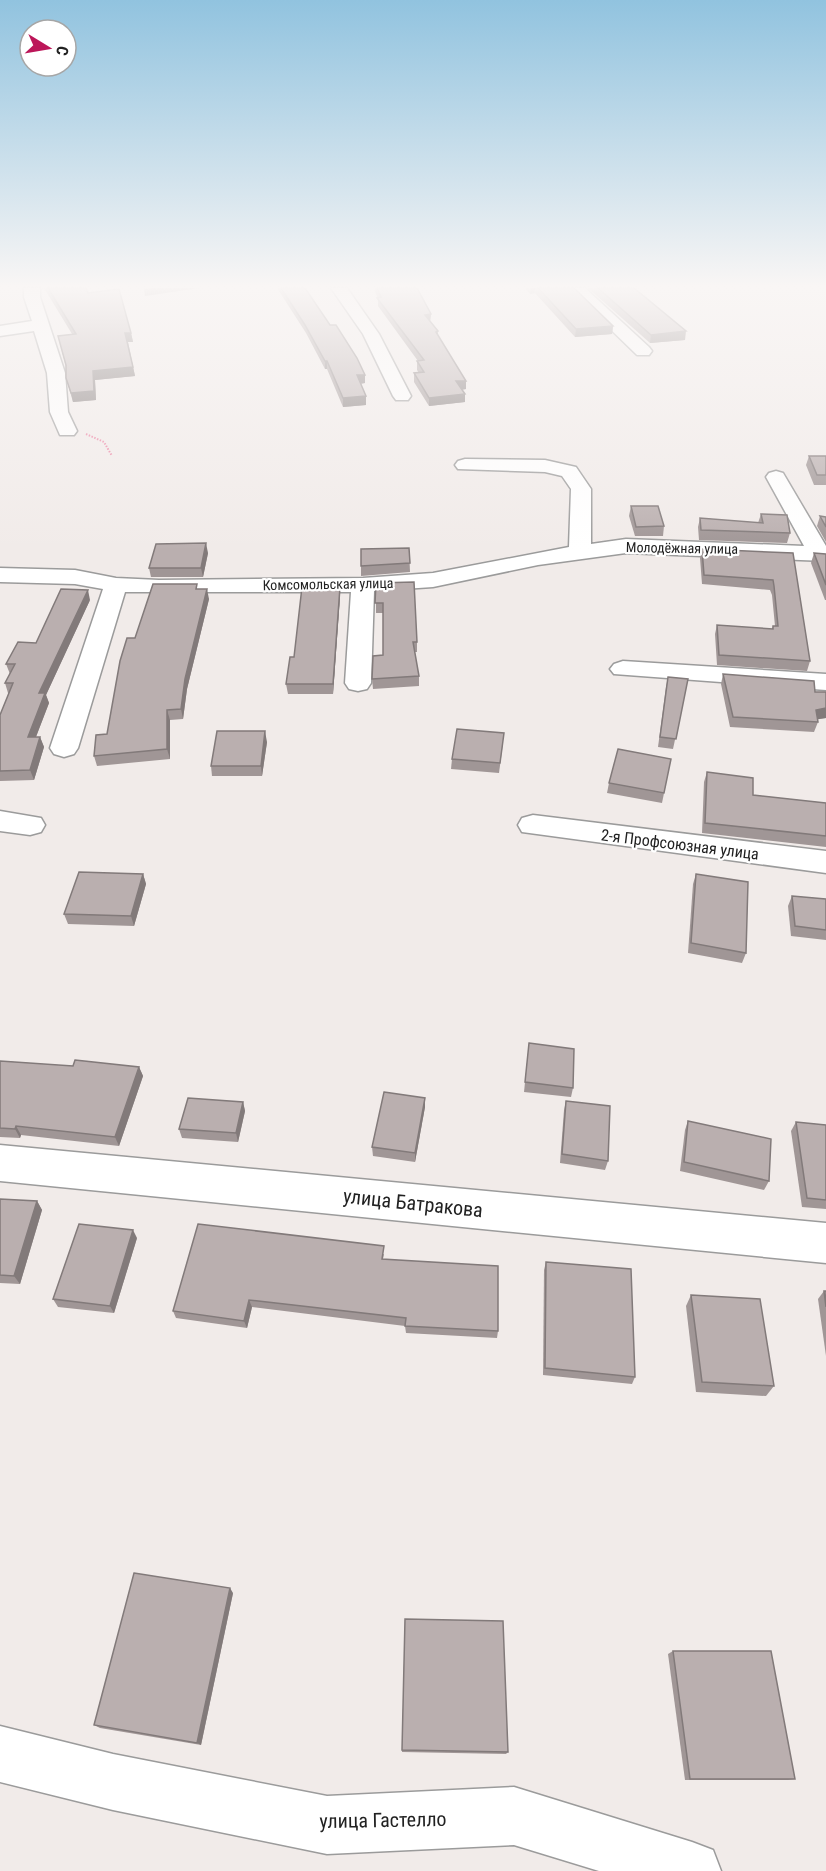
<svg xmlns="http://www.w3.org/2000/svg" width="826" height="1871" font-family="'Roboto Condensed',sans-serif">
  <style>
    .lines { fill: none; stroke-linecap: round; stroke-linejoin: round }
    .minor-casing { stroke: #9b9b9b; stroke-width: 3 }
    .path { stroke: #eb7fa0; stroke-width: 2; stroke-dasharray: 1.5 1.5; stroke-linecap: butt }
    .minor { fill: #fff; fill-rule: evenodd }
    .wall { fill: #a09696 }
    .shaded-wall { fill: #827a7a }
    .building { fill: #baafaf; stroke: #827a7a; stroke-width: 1.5 }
    .labels { text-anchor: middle; stroke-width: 4.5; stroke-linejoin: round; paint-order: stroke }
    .far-street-label { font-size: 14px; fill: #212121; stroke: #fff }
    .street-label { font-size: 16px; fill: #212121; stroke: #fff }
    .near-street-label { font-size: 20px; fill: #212121; stroke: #fff }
  </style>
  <rect width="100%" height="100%" fill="#f1ebe9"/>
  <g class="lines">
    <g class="minor-casing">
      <g id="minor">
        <polygon points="24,288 40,288 40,297 65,373 68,412 77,431 74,435 60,435 50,412 47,373 34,331 0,336 0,326 32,321 24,297"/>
        <polygon points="331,288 347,288 379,334 411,396 408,400 396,400 393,396 363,334"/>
        <polygon points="568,288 585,288 649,347 652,351 649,355 637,355"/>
        <polygon points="465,459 545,460 576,467 591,489 591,544 626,539 804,546 766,477 769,473 776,471 783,473 826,546 826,561 626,553 538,565 433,587 374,591 371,683 367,689 358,691 349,689 345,683 351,592 125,592 78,748 74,754 64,757 54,754 50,748 103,589 75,584 0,582 0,568 75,570 116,578 159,580 363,578 433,573 569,547 571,489 562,476 545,472 458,469 455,465 458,461"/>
        <polygon points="623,661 826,674 826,690 614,674 610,669 614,664"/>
        <polygon points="0,811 41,818 45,825 41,832 30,835 0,831"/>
        <polygon points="533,815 826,851 826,873 522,832 518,825 522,818"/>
        <polygon points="0,1145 826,1223 826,1263 0,1181"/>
        <polygon points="0,1726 113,1754 327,1796 514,1787 692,1842 713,1850 721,1871 599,1871 514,1845 327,1854 113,1810 0,1782"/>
      </g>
    </g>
    <polyline class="path" points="86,434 104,442 112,456"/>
    <use href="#minor" class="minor"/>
  </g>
  <g class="wall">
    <polygon points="44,288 86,288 88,293 131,333 133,342 128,342 135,376 95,380 96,400 73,402 66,378 66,367 58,336 72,334"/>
    <polygon points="277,288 305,288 365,383 360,384 366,396 366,405 343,407 327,369 325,369 306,333"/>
    <polygon points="375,288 417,288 431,314 430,321 438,331 438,336 466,389 462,390 465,402 429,406 414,382 414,373 419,373 417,370 417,361 418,361 378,306 378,298 375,292"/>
    <polygon points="525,288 574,288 613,326 612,334 575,337 535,293 530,294"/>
    <polygon points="588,288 634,288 685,340 650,343"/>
    <polygon points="809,456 826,456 826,485 814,485 806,465"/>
    <polygon points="631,506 664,526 663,536 635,536 629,516"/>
    <polygon points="761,514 790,533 787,543 699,540 698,527 700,518 758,523"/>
    <polygon points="820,516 826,517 826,542 817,526"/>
    <polygon points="409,548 410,572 361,576 361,566"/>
    <polygon points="702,549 793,553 810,661 807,671 717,665 715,634 717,625 772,629 773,626 775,626 772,595 770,590 702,584 700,558"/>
    <polygon points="208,553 203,577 151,577 149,568"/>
    <polygon points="814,553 826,554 826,600 825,600 811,563"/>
    <polygon points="376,583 417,642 417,652 414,652 419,676 419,686 373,689 372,679 383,655 383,613 376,613"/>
    <polygon points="340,587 340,596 333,694 288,694 286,684 294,657"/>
    <polygon points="198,589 209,599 187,689 183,719 170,720 170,759 97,766 94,756 107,734"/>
    <polygon points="90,600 46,695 49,703 36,737 40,737 44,747 34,780 0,781 0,715 9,693 8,693 5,683 10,674 6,664 36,643"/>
    <polygon points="723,674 815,692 826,692 826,718 817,719 818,722 814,732 730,727 721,684"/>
    <polygon points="668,677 688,679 673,749 658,747 666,687"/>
    <polygon points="267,742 262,776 212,776 211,766"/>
    <polygon points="503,743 499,773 451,769 452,759"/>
    <polygon points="671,759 662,803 607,793 609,783"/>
    <polygon points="707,772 753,795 826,803 826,847 702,833 704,782"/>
    <polygon points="143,874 146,884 134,926 68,924 64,914"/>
    <polygon points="696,874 746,953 742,963 688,953 693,884"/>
    <polygon points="792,896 826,899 826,940 791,936 788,906"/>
    <polygon points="529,1043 573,1088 571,1097 524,1092"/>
    <polygon points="0,1061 73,1066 139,1067 143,1076 119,1146 21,1135 20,1138 0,1137"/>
    <polygon points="425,1098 425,1107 415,1162 373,1156 372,1147"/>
    <polygon points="566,1101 608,1161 605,1170 560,1163 564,1110"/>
    <polygon points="243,1102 245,1111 238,1142 182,1138 179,1129"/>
    <polygon points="688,1121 769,1181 764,1190 680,1171 685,1130"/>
    <polygon points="796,1122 826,1125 826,1209 802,1207 791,1131"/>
    <polygon points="0,1199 37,1201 42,1210 20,1284 0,1283"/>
    <polygon points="137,1238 114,1313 58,1307 53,1299"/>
    <polygon points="384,1254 383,1259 498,1331 497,1338 406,1333 405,1326 252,1307 247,1328 176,1318 173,1311"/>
    <polygon points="546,1262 635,1377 632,1384 543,1375 544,1270"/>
    <polygon points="824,1291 826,1291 826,1356 818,1299"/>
    <polygon points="691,1295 774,1386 766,1396 696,1392 686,1306"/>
    <polygon points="233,1593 201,1745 100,1728 94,1725"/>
    <polygon points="405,1619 508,1752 506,1754 402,1752"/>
    <polygon points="673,1651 795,1779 788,1780 685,1780 668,1654"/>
  </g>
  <g class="shaded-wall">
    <polygon points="151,288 200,288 145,296 144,289"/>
    <polygon points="531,288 535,288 535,293 530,294"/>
    <polygon points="431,314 430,322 425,315"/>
    <polygon points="613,326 612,334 575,337 576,329"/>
    <polygon points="686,331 685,340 650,343 651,335"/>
    <polygon points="125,333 131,333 133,342 127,342"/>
    <rect x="325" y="361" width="2" height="8"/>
    <polygon points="133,367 135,376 95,380 96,400 73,402 71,393 93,371"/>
    <polygon points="357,375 365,375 365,383 357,384"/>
    <polygon points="456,381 466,381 466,389 456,390"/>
    <polygon points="465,394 465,402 429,406 429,398"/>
    <polygon points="366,396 366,405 343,407 343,398"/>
    <polygon points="206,543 208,553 203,577 201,568"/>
    <polygon points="340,587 340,596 333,694 333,684"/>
    <polygon points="207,589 209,599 187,689 183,719 181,709 185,679"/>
    <polygon points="88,590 90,600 46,695 49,703 32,747 28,737 39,693"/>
    <polygon points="826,708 826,718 813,720 816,710"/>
    <polygon points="167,710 170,720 170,759 167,749"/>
    <polygon points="265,731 267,742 262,776 261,766"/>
    <polygon points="40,737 44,747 34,780 30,770"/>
    <polygon points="143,874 146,884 134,926 131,916"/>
    <polygon points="139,1067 143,1076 119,1146 115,1137"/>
    <polygon points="425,1098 425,1107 415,1162 415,1153"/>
    <polygon points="243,1102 245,1111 238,1142 236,1133"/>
    <polygon points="16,1126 21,1135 20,1138 15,1129"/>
    <polygon points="37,1201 42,1210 20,1284 14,1276"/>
    <polygon points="133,1230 137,1238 114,1313 110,1306"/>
    <polygon points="249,1300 252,1307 247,1328 244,1321"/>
    <polygon points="230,1588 233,1593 201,1745 197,1743"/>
  </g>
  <g class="building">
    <polygon points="48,288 86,288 88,293 119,289 131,333 125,333 133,367 93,371 94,391 71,393 66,378 66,365 58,336 76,334"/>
    <polygon points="281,288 305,288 330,325 336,325 357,358 365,375 357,375 366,396 343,398 327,361 325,361 305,325"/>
    <polygon points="377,288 417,288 431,314 425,315 438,331 436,332 466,381 456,381 465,394 429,398 414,373 424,372 417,361 424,360 377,298 381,297"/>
    <polygon points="538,288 574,288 613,326 576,329"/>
    <polygon points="598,288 634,288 686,331 651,335"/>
    <polygon points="809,456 826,456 826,475 817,475"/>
    <polygon points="631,506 658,506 664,526 636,527"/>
    <polygon points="761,514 787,515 790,533 701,530 700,518 763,523"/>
    <polygon points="820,516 826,517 826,527"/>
    <polygon points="206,543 201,568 149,568 156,544"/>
    <polygon points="409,548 410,563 361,566 361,549"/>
    <polygon points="702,549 793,553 810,661 719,655 717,625 773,629 773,626 778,626 774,586 773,580 704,575"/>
    <polygon points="814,553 826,554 826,585"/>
    <polygon points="414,582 417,642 413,642 419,676 372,679 373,656 383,655 383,603 375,603 376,583"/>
    <polygon points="153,584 197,584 196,589 207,589 185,679 181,709 167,710 167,749 94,756 96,735 107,734 120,661 127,638 135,638"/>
    <polygon points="302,587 340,587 333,684 286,684 290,657 294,657"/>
    <polygon points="61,589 88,590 39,693 45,693 28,737 40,737 30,770 0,771 0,715 13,683 5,683 15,664 6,664 18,642 36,643"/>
    <polygon points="723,674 814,681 815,692 826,692 826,708 816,710 818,722 733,717"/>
    <polygon points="668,677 688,679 676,739 660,737"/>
    <polygon points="457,729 504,733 500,763 452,759"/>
    <polygon points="217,731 265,731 261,766 211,766"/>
    <polygon points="618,749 671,759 664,793 609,783"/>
    <polygon points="707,772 753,778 753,795 826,803 826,836 705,823"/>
    <polygon points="79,872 143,874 131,916 64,914"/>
    <polygon points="696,874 748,882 746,953 691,943"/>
    <polygon points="792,896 826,899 826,930 795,926"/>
    <polygon points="529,1043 574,1049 573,1088 525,1082"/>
    <polygon points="75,1060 139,1067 115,1137 16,1126 15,1129 0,1128 0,1061 73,1066"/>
    <polygon points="384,1092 425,1098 415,1153 372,1147"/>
    <polygon points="188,1098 243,1102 236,1133 179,1129"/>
    <polygon points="566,1101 610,1106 608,1161 562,1154"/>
    <polygon points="688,1121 771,1139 769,1181 684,1162"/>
    <polygon points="796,1122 826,1125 826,1200 807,1198"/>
    <polygon points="0,1199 37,1201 14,1276 0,1275"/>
    <polygon points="79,1224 133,1230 110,1306 53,1299"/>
    <polygon points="198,1224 384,1246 382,1259 498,1266 498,1331 405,1326 406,1318 249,1300 244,1321 173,1311"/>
    <polygon points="546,1262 631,1269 635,1377 545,1368"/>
    <polygon points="824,1291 826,1291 826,1307"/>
    <polygon points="691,1295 760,1299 774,1386 702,1382"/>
    <polygon points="134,1573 230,1588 197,1743 94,1725"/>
    <polygon points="405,1619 503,1621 508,1752 402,1750"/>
    <polygon points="673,1651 771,1651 795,1779 690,1779"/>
  </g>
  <linearGradient id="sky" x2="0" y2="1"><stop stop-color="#91c3df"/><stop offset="0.52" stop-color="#f9f6f5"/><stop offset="1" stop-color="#f9f6f5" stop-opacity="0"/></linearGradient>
  <rect width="826" height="550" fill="url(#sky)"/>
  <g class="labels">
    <g class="far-street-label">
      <text transform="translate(682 548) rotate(1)" y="5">Молодёжная улица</text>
      <text transform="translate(328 584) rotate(-1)" y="5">Комсомольская улица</text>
    </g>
    <g class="street-label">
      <text transform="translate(680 844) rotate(7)" y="6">2-я Профсоюзная улица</text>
    </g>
    <g class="near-street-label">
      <text transform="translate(413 1203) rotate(6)" y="7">улица Батракова</text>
      <text transform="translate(383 1820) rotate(-1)" y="7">улица Гастелло</text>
    </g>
  </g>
  <g transform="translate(48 48) rotate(101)"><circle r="28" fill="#ffffff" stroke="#a6a6a6" stroke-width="1.5"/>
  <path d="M0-4.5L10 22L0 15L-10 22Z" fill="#bc1659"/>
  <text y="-9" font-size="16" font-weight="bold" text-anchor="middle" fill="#212121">С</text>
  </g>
</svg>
